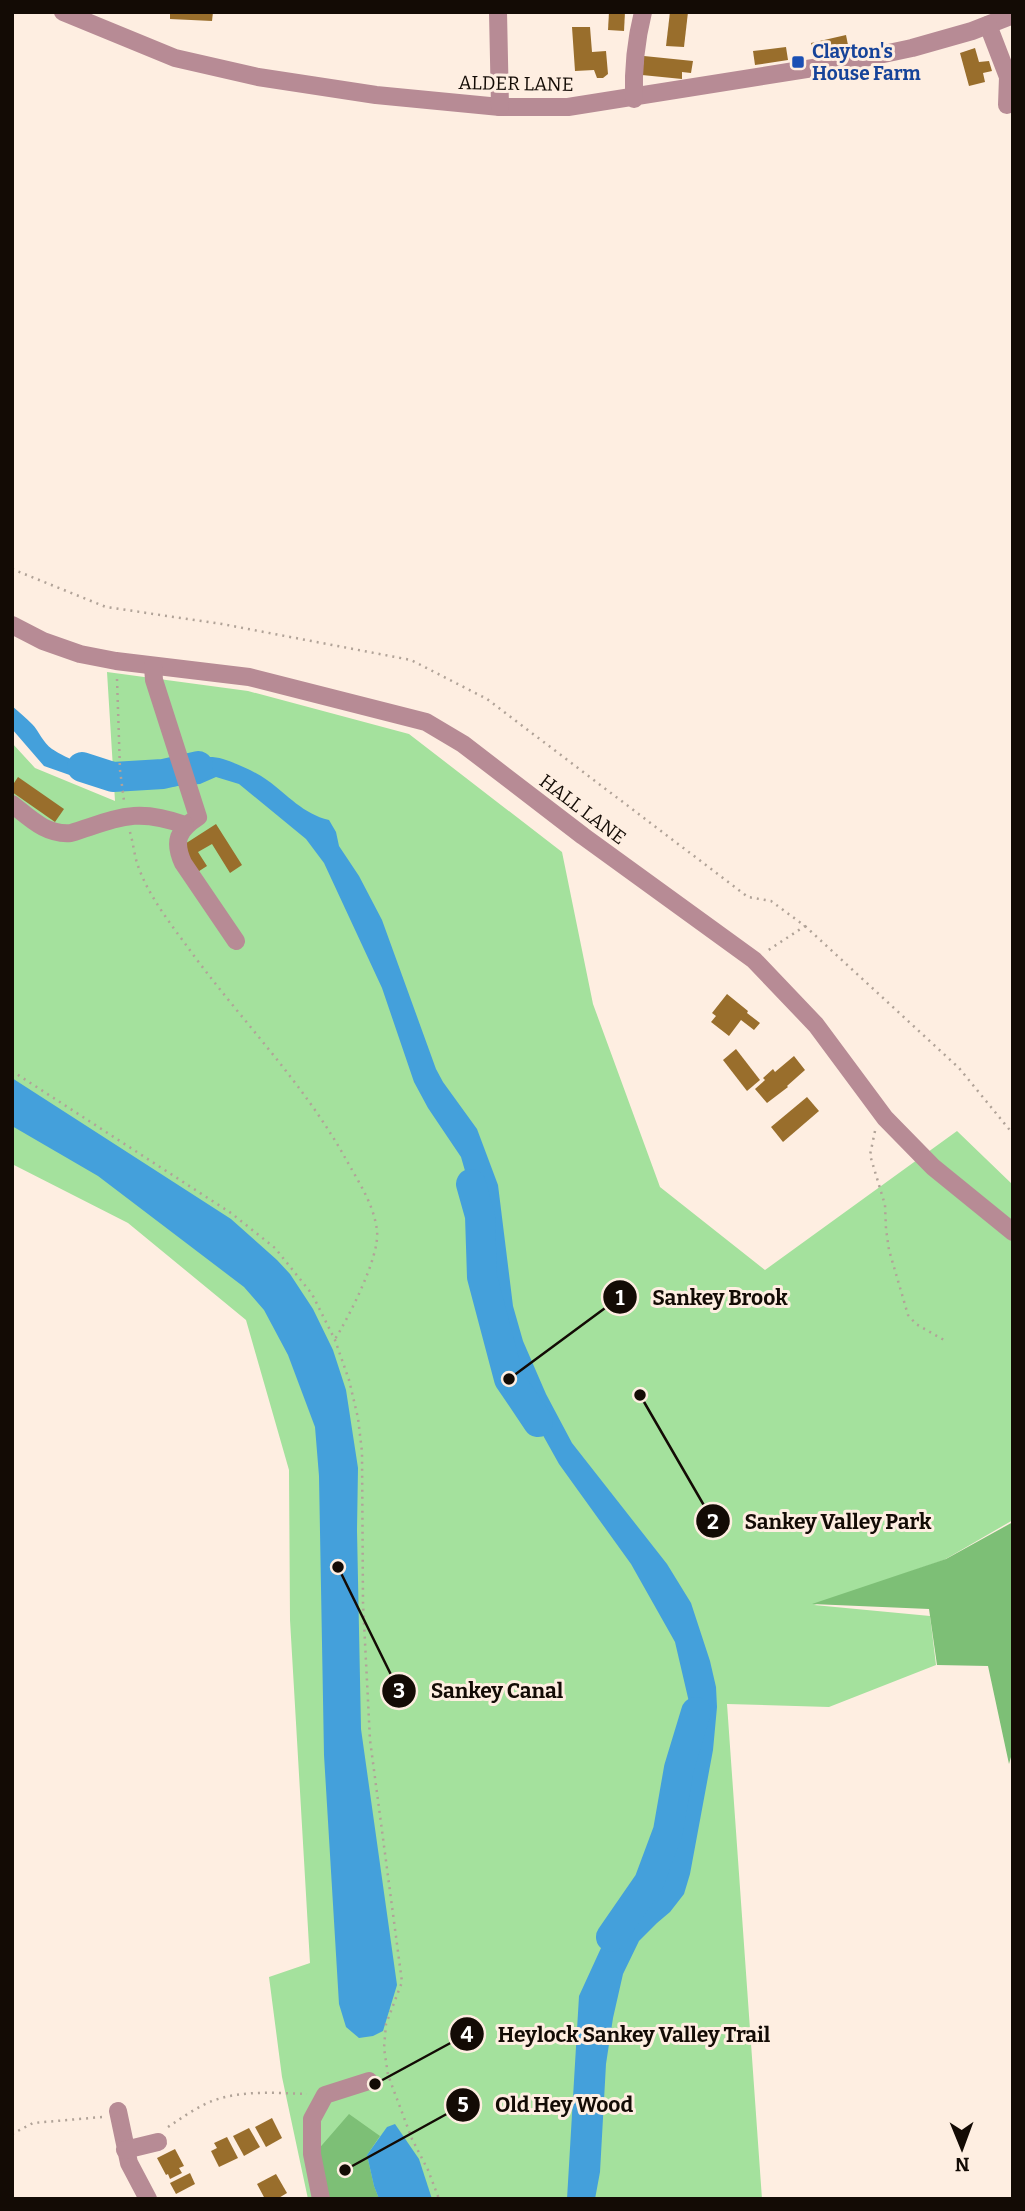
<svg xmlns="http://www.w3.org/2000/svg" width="1025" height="2211" font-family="Bitter,serif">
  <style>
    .green { fill: #a4e19d }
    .forest { fill: #7dbf76 }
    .water { fill: #44a0db }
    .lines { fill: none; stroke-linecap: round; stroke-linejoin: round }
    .river { stroke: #44a0db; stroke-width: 30 }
    .building { fill: #996e2c }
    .path { stroke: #b1a398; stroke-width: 2.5; stroke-dasharray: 2 5; stroke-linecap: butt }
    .minor { stroke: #b78b95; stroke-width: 18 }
    .transit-dot { fill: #1a4fb4; stroke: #feeee1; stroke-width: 2.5 }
    .labels { text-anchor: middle; stroke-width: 6; stroke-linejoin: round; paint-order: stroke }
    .transit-label { font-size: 19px; font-weight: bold; fill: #164399; stroke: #feeee1; text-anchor: start }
    .street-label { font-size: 19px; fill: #130b05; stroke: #feeee1 }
    .leader { fill: none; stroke: #130b05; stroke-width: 2.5 }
    .callout-dot { fill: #130b05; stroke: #feeee1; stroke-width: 2.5 }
    .mark-label { font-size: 21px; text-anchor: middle; font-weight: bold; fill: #fff }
    .callout-label { font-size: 21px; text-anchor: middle; font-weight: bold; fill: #130b05; stroke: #feeee1; stroke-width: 6; stroke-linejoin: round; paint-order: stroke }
  </style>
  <rect width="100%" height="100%" fill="#feeee1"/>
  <polygon class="green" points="107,672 248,691 409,734 562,852 593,1004 660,1187 765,1270 957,1131 1013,1185 1013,1520 944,1560 814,1605 930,1616 936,1665 829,1707 727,1704 762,2199 308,2199 282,2077 269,1977 310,1963 290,1620 289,1470 246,1320 128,1223 12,1164 12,743 35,768 115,801"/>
  <g class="forest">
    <polygon points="1013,1522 1013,1750 1009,1764 988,1666 937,1665 929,1609 812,1604 946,1559"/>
    <polygon points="349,2114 380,2136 367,2155 374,2186 379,2199 326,2199 316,2152"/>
  </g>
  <g class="water">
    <path d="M 12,706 C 19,712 26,718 32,724 C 39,731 43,743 52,749 C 75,764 132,786 158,775 C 180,765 199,752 223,759 C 238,764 254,771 267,780 C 288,795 303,814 329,820 L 336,832 L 339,846 L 359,876 L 382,920 L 436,1069 L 443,1082 L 477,1129 L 498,1185 L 513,1306 L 523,1341 L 546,1394 L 572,1443 L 667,1564 L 691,1603 L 710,1661 L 716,1687 L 717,1707 L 713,1750 L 690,1874 L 684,1894 L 670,1912 L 657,1923 L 639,1941 L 623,1974 L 613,2018 L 606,2064 L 600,2172 L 595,2199 L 567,2199 L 579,1996 L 612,1924 L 656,1883 L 665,1856 L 692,1715 L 675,1642 L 631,1564 L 559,1464 L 511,1378 L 492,1309 L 485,1240 L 461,1157 L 428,1108 L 414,1082 L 382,988 L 324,863 L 306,839 L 239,784 L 216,777 L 200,784 L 134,790 L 101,786 L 44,766 L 12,729 Z"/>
    <polygon points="12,1078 231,1219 277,1260 290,1274 313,1309 333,1350 346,1390 358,1468 357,1530 361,1729 397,1985 383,2031 373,2036 359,2038 346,2027 339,2004 324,1755 319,1476 315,1427 288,1355 264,1310 244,1287 98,1176 12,1126"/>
    <polygon points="395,2124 419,2159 432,2199 379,2199 374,2186 367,2155 387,2127"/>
  </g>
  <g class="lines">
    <g class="river">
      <polyline points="82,767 113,777 163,774 198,766"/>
      <polyline points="471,1184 480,1216 482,1277 509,1379 538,1422"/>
      <polyline points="611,1937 649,1882 668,1831 679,1768 696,1712"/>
    </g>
  </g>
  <g class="building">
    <polygon points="170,12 213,12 212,21 170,19"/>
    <polygon points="609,12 625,12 624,31 608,30"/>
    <polygon points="670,12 688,12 684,47 666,46"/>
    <polygon points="572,27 590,27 592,52 606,51 608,74 603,78 597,78 594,70 575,71"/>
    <polygon points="846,35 848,45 813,51 811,43"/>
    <polygon points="786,47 788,60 755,65 753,51"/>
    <polygon points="975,48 979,62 989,61 992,71 983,73 985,82 969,86 960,53"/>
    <polygon points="644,56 693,61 691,73 682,72 682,79 642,75"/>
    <polygon points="18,777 64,809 55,822 12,792 12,786"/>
    <polygon points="216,824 242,865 230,873 212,844 198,852 207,866 193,875 177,849"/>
    <polygon points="727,994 748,1011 747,1013 760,1023 754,1030 741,1020 729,1036 711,1022 716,1016 712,1013"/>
    <polygon points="736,1049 760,1080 747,1091 723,1060"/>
    <polygon points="794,1056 805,1070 787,1086 788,1087 767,1103 755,1089 765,1080 763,1078 773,1069 775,1072"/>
    <polygon points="807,1097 819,1111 783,1142 771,1127"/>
    <polygon points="272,2118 282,2138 266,2147 255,2127"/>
    <polygon points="249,2128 260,2147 244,2156 233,2136"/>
    <polygon points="227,2137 238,2158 219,2167 211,2151 217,2148 214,2143"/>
    <polygon points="175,2149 184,2166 179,2168 182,2173 170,2179 168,2174 166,2175 157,2158"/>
    <polygon points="190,2173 195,2184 176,2194 170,2183"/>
    <polygon points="276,2174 287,2193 277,2199 265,2199 257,2184"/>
  </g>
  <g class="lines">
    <g class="path">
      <polyline points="12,569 106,607 222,624 411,660 487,699 748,897 771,901 805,926 767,951"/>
      <polyline points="117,679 120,770 124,801"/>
      <path d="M 130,832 C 133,842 134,853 137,863 C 147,894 170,923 189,949 C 240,1019 300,1079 343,1154 C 356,1178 374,1203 377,1231 C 380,1256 349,1317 335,1339"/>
      <polyline points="805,926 959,1068 1013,1134"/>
      <polyline points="12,1071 231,1213 275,1248 312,1294 335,1340 349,1380 358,1418 362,1452 363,1603 370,1740 402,1982 386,2024 384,2048 388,2075 412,2139 428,2170 439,2199"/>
      <polyline points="875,1131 870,1155 885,1205 886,1229 889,1250 908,1315 916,1324 944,1340"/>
      <path d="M 168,2127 C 183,2117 198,2106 215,2100 C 244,2090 277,2093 307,2094"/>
      <polyline points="12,2134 33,2123 102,2117"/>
    </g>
    <g class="minor">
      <polyline points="63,12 175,58 258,77 376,95 500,107 568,107 832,65 912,48 972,31 1013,15"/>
      <polyline points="498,12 500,107"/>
      <polyline points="988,25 1008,77 1007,105"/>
      <path d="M 634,99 C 633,70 636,40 643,12"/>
      <polyline points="12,625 43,641 80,654 116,661 249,677 426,722 463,744 583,836 754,960 816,1025 885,1118 933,1167 1013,1232"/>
      <path d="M 153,666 L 154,680 L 198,817 C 178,830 173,841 183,863 L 236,941"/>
      <path d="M 12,804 C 31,819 46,835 71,833 C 119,818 135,807 185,825"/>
      <polyline points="118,2111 129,2163 148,2199"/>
      <polyline points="125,2150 158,2142"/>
      <polyline points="321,2199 312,2154 312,2119 325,2095 369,2081"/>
    </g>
  </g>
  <rect class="transit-dot" x="791" y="55" width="14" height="14" rx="3.5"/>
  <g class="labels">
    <g class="transit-label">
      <text x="812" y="58">Clayton's<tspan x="812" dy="22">House Farm</tspan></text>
    </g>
    <g class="street-label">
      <text transform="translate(516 83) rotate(1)" y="7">ALDER LANE</text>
      <text transform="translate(583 809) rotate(37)" y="7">HALL LANE</text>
    </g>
  </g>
  <path class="leader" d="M509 1379L620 1297M640 1395L713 1521M338 1567L399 1691M375 2084L467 2034M345 2170L463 2105"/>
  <g class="callout-dot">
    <circle cx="509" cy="1379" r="7"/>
    <circle cx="640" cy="1395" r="7"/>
    <circle cx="338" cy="1567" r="7"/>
    <circle cx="375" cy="2084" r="7"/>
    <circle cx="345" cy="2170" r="7"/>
    <circle cx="620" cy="1297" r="18"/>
    <circle cx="713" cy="1521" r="18"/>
    <circle cx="399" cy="1691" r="18"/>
    <circle cx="467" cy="2034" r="18"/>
    <circle cx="463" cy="2105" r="18"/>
  </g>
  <g class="mark-label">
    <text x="620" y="1305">1</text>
    <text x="713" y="1529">2</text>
    <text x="399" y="1698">3</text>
    <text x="467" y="2042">4</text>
    <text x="463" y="2112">5</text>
  </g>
  <g class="callout-label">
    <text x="720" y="1305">Sankey Brook</text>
    <text x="838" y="1529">Sankey Valley Park</text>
    <text x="497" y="1698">Sankey Canal</text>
    <text x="634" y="2042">Heylock Sankey Valley Trail</text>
    <text x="564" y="2112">Old Hey Wood</text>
  </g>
  <rect width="1025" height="2211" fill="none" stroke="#130b05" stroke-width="28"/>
  <g transform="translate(962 2148) rotate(179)" stroke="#feeee1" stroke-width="5" paint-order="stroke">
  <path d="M0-5L12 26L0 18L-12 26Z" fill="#130b05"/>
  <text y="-10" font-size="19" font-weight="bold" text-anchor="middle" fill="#130b05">N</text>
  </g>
</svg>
